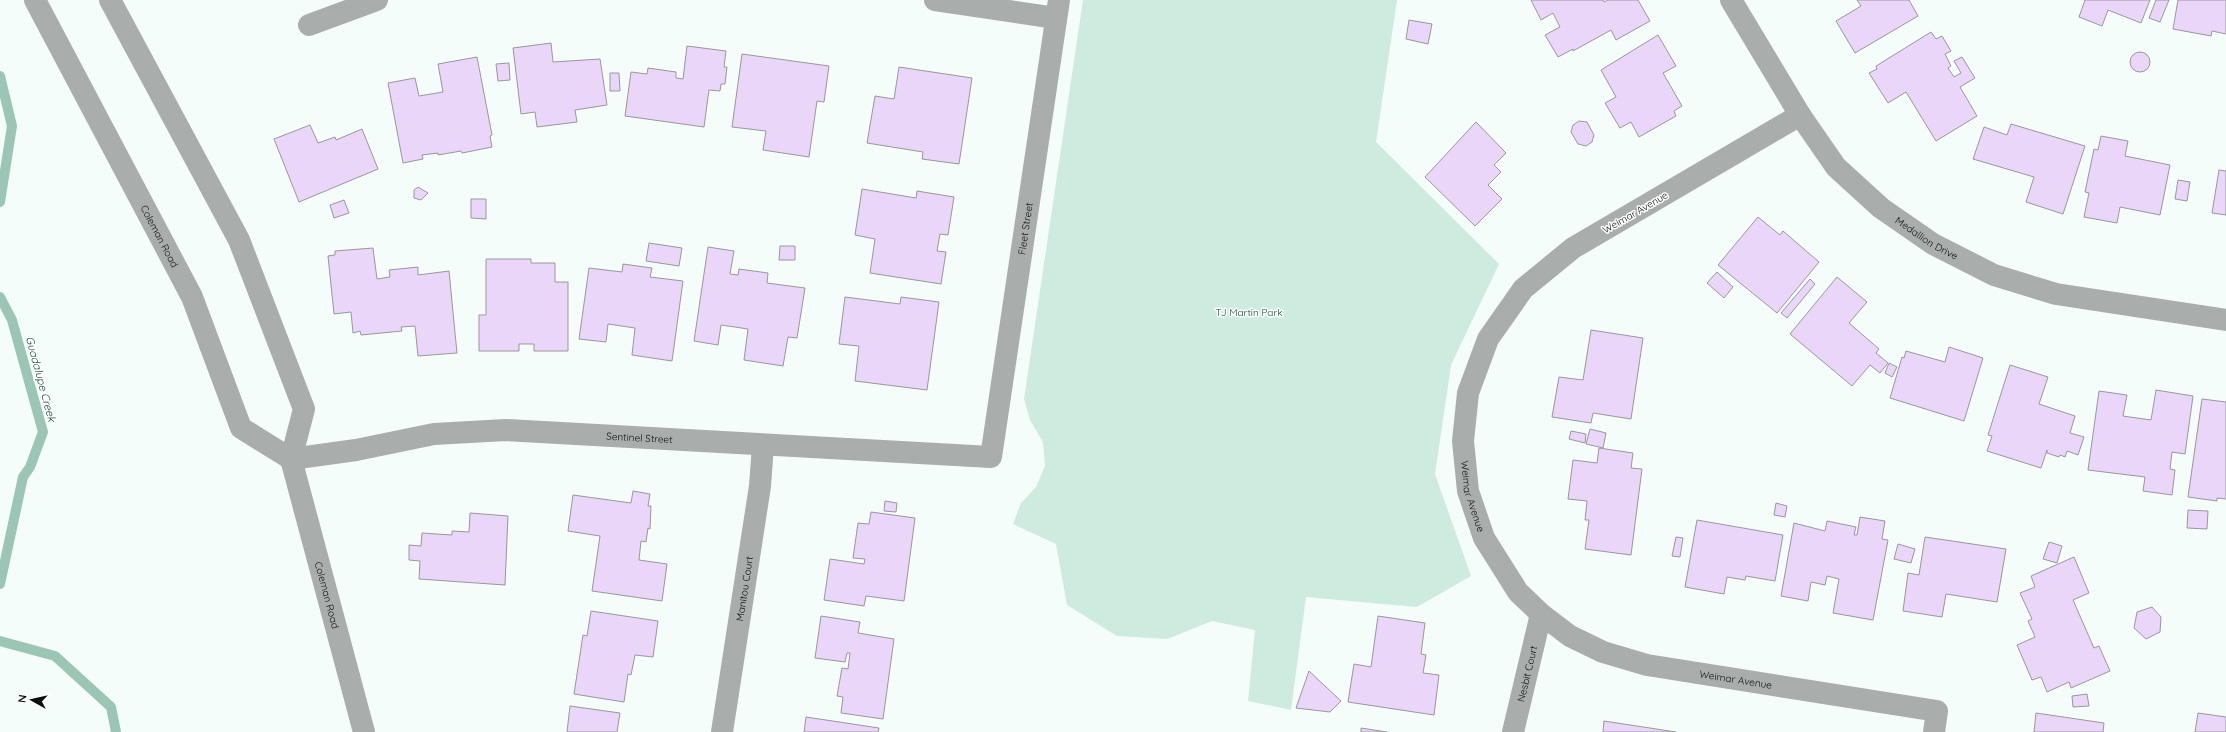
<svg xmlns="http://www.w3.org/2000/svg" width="2226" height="732" font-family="Quicksand,sans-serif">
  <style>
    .green { fill: #cdebdf }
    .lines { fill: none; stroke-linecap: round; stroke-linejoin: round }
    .stream { stroke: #9bc5b5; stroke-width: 10 }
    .building { fill: #e9d6f8; stroke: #9a969c }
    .minor { stroke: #a9adab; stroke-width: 22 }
    .tertiary { stroke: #a9adab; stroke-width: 22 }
    .labels { text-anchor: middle; stroke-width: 3; stroke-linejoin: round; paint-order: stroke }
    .street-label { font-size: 10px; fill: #0b0e0d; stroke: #fff }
    .park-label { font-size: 10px; fill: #0f4838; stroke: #fff }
    .water-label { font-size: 11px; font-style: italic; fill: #003d2d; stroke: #fff }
  </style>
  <rect width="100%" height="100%" fill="#f5fdfa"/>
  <polygon class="green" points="1083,0 1397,0 1376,142 1499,264 1451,365 1435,474 1471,576 1417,607 1306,597 1291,710 1248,701 1255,630 1212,621 1167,639 1117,636 1067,605 1056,544 1013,524 1021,503 1036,487 1045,466 1043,442 1030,420 1024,399"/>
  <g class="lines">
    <g class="stream">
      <polyline points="0,76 12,126 0,202"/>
      <polyline points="0,297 12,320 43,432 30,467 23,477 0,584"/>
      <polyline points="0,641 55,656 111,707 116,732"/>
    </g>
  </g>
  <g class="building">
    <polygon points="1531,0 1603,0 1604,2 1608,0 1638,0 1650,21 1616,40 1611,30 1573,51 1573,49 1558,57 1545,35 1560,27 1553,13 1541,20"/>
    <polygon points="1857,0 1909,0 1918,16 1855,53 1836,21 1861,6"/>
    <polygon points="2085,0 2150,0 2141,23 2108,10 2102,26 2079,17"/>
    <polygon points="2156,0 2169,0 2160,22 2149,18"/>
    <polygon points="2178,0 2226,0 2226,34 2212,31 2211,36 2173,29"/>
    <polygon points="1409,20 1432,24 1428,44 1406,39"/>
    <polygon points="1931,32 1936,39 1942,36 1951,51 1945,54 1951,66 1948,68 1954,77 1961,73 1954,61 1962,57 1975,78 1960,87 1977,116 1936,141 1906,92 1888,103 1869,73 1877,69 1876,66"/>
    <polygon points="1658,35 1676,66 1663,73 1682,106 1674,111 1676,116 1639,137 1631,122 1620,128 1605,103 1616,97 1601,70"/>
    <polygon points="551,43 553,62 600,59 607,105 575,110 577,122 537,127 535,112 521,114 513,48"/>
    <polygon points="687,46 726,51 724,67 727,67 725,84 721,84 720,91 709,90 704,127 625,116 631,72 647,74 648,68 676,72 676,78 683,79"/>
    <circle cx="2140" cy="62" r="10"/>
    <polygon points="742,54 829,66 824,102 817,101 809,157 763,150 766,131 732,127"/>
    <polygon points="477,57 492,135 490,136 492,147 462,153 461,151 438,155 438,153 422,155 423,159 403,163 388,83 415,78 419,96 443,92 438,64"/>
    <polygon points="509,63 510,80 498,81 496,64"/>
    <polygon points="899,67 972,78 959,164 922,159 923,152 867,143 875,96 894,99"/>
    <polygon points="610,73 619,73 620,91 610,91"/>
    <polygon points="1579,121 1587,122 1594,135 1592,142 1586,146 1578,144 1571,132 1573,125"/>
    <polygon points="1476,122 1506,153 1494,165 1501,172 1488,185 1502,199 1475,226 1425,177"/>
    <polygon points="2011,124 2085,146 2063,214 2026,202 2034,177 1973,159 1984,127 2007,135"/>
    <polygon points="310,125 318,143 335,137 336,140 362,129 378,169 299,202 274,139"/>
    <polygon points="2101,136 2128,141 2125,156 2170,165 2160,215 2120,207 2117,223 2084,217 2089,193 2085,192 2094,149 2098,150"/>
    <polygon points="2219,170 2226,171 2226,215 2212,213"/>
    <polygon points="2178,180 2190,182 2187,201 2175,199"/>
    <polygon points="418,187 428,193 421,200 414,198 414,190"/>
    <polygon points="862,189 916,198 917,191 954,197 948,235 940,234 937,251 946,252 941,284 870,273 875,239 855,235"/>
    <polygon points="471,199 486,199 486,219 471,218"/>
    <polygon points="344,200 349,213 334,218 330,205"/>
    <polygon points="1758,217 1780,235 1783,231 1819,262 1777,313 1718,265"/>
    <polygon points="649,243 682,248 679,266 646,261"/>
    <polygon points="780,246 795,246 795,260 779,260"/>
    <polygon points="708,247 734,251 730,274 738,275 739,269 768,273 767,283 805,288 797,338 788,337 783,366 744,360 748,329 721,325 718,345 694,341"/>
    <polygon points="373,248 377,279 390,277 389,270 418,267 418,275 449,271 457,353 418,356 415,326 401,327 402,331 361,335 360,331 353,333 351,312 334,314 328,256 335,255 335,251"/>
    <polygon points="486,259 531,259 531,263 555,263 555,282 568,282 568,351 534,351 534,344 519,344 519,351 479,351 479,315 486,315"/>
    <polygon points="623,264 652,268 650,277 683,281 672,361 632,355 635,328 608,324 606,342 579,339 589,268 622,272"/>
    <polygon points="1717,272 1733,287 1724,298 1707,283"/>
    <polygon points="1837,277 1867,302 1849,323 1879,349 1876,353 1888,363 1880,373 1870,365 1852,386 1790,334"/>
    <polygon points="1810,279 1815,284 1787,318 1781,313"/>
    <polygon points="845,297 900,304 901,297 939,302 927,390 855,381 859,346 839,344"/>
    <polygon points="1591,330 1643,338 1631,419 1593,413 1591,423 1552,417 1559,377 1583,380"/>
    <polygon points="1949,347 1983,358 1964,421 1890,398 1902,357 1904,358 1906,351 1945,362"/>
    <polygon points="1889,363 1897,367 1892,377 1885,373"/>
    <polygon points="2010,365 2048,377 2039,404 2075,416 2070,433 2084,437 2078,455 2067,451 2065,457 2060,455 2059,457 2047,453 2047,450 2041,468 1987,451 1992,436 1988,435"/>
    <polygon points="2156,390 2193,396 2185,454 2172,452 2170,469 2175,470 2172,495 2143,491 2145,477 2088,470 2099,391 2127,395 2123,416 2151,420"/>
    <polygon points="2202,399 2226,402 2226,499 2217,498 2217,501 2188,497"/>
    <polygon points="1590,429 1606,433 1603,448 1586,444"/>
    <polygon points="1571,431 1586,434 1585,443 1569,439"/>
    <polygon points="1599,448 1633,453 1631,468 1642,469 1631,555 1585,549 1589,520 1585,520 1587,501 1568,499 1573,460 1597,463"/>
    <polygon points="633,491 650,494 648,506 651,506 650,529 648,528 646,542 641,541 639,560 667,564 662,601 592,591 600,536 568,531 573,495 631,503"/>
    <polygon points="885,501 897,503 896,512 884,511"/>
    <polygon points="1776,503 1787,506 1785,517 1774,515"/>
    <polygon points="2188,510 2208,511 2207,529 2187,528"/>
    <polygon points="871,512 915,518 904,601 866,596 864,606 824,600 830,559 864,564 865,559 853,558 858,523 869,524"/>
    <polygon points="470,513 508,516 505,585 419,579 420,561 409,560 409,545 421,546 422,533 452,535 452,531 469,532"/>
    <polygon points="1860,517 1885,521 1882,539 1888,540 1873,620 1833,613 1839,579 1827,576 1825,585 1811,582 1808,601 1781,596 1794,523 1825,531 1827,521 1856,527 1854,535 1857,535"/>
    <polygon points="1697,520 1783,535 1775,581 1746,576 1745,580 1727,577 1724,594 1685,587"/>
    <polygon points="1676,537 1683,538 1680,557 1672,556"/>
    <polygon points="1925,537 2006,549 1997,602 1946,594 1942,617 1903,611 1908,573 1919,575"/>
    <polygon points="2049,542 2062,546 2057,563 2043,559"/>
    <polygon points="1898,544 1915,549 1911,563 1894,559"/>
    <polygon points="2074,557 2089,593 2073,600 2094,648 2099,646 2110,671 2071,688 2069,682 2047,692 2041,677 2032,680 2017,645 2035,637 2028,621 2032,619 2020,593 2035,587 2031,576"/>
    <polygon points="2152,607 2161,617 2160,632 2146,639 2134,628 2137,612"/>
    <polygon points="591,611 658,621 653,657 635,655 631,675 628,674 624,702 574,694 583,635 587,636"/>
    <polygon points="821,616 860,622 858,633 894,639 883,719 841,713 843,697 837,696 842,668 848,669 850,653 847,653 845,662 815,658"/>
    <polygon points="1378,616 1425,623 1421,654 1426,655 1423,673 1439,675 1434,715 1348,702 1354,664 1371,667"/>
    <polygon points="1309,671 1341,701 1330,712 1296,708"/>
    <polygon points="2087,694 2089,706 2073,707 2072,696"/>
    <polygon points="570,706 620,713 617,732 567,732"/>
    <polygon points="2036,713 2104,723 2103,732 2034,732"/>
    <polygon points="2198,713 2226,717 2226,732 2195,732"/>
    <polygon points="806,717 879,728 878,732 804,732"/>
    <polygon points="1604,721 1676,732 1603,732"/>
    <polygon points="1361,728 1387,732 1361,732"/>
  </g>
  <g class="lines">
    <g class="minor">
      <polyline points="935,0 1056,18"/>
      <path id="s1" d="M 1731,0 L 1800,115 L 1836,167 L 1881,208 L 1933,244 L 1994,275 L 2056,294 L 2226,320"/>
      <polyline points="309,25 377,0"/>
      <path id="s2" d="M 1800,115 L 1573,248 L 1523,289 L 1488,339 L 1468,393 L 1463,441 L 1468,491 L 1484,538 L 1518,592 L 1541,614 L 1570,636 L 1603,652 L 1647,665 L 1937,711 L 1934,732"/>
      <path id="s3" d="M 291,459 L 356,450 L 434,434 L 506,430 L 991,457 L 1059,0"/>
      <path id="s4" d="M 722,732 L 760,486 L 763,445"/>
      <path id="s5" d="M 1513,732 L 1541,614"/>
    </g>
    <g class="tertiary">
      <path id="s6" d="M 35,0 L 192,297 L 241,428 L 291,459"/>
      <path id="s7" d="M 110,0 L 239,240 L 304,409 L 291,459 L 364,732"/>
    </g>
  </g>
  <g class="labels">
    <g class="street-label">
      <text transform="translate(1635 212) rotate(-30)" y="4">Weimar Avenue</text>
      <text dy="4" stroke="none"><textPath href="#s3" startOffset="934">Fleet Street</textPath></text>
      <text dy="4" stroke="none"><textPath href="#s6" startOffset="267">Coleman Road</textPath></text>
      <text dy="4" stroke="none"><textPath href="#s1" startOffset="313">Medallion Drive</textPath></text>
      <text dy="4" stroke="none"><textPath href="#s3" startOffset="351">Sentinel Street</textPath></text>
      <text dy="4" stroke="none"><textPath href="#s2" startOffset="551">Weimar Avenue</textPath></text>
      <text dy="4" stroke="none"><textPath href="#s4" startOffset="145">Manitou Court</textPath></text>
      <text dy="4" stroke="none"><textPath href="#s7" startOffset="646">Coleman Road</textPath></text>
      <text dy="4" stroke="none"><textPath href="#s5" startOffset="60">Nesbit Court</textPath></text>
      <text dy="4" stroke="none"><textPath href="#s2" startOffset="899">Weimar Avenue</textPath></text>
    </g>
    <g class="park-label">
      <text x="1249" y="316">TJ Martin Park</text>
    </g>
    <g class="water-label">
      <text transform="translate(41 379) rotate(75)" y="4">Guadalupe Creek</text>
    </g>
  </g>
  <g transform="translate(32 700) rotate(278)" stroke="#ffffff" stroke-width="3" paint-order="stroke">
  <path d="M0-3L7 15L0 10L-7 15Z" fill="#0b0e0d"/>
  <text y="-6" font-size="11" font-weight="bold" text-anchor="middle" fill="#0b0e0d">N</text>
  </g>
</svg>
